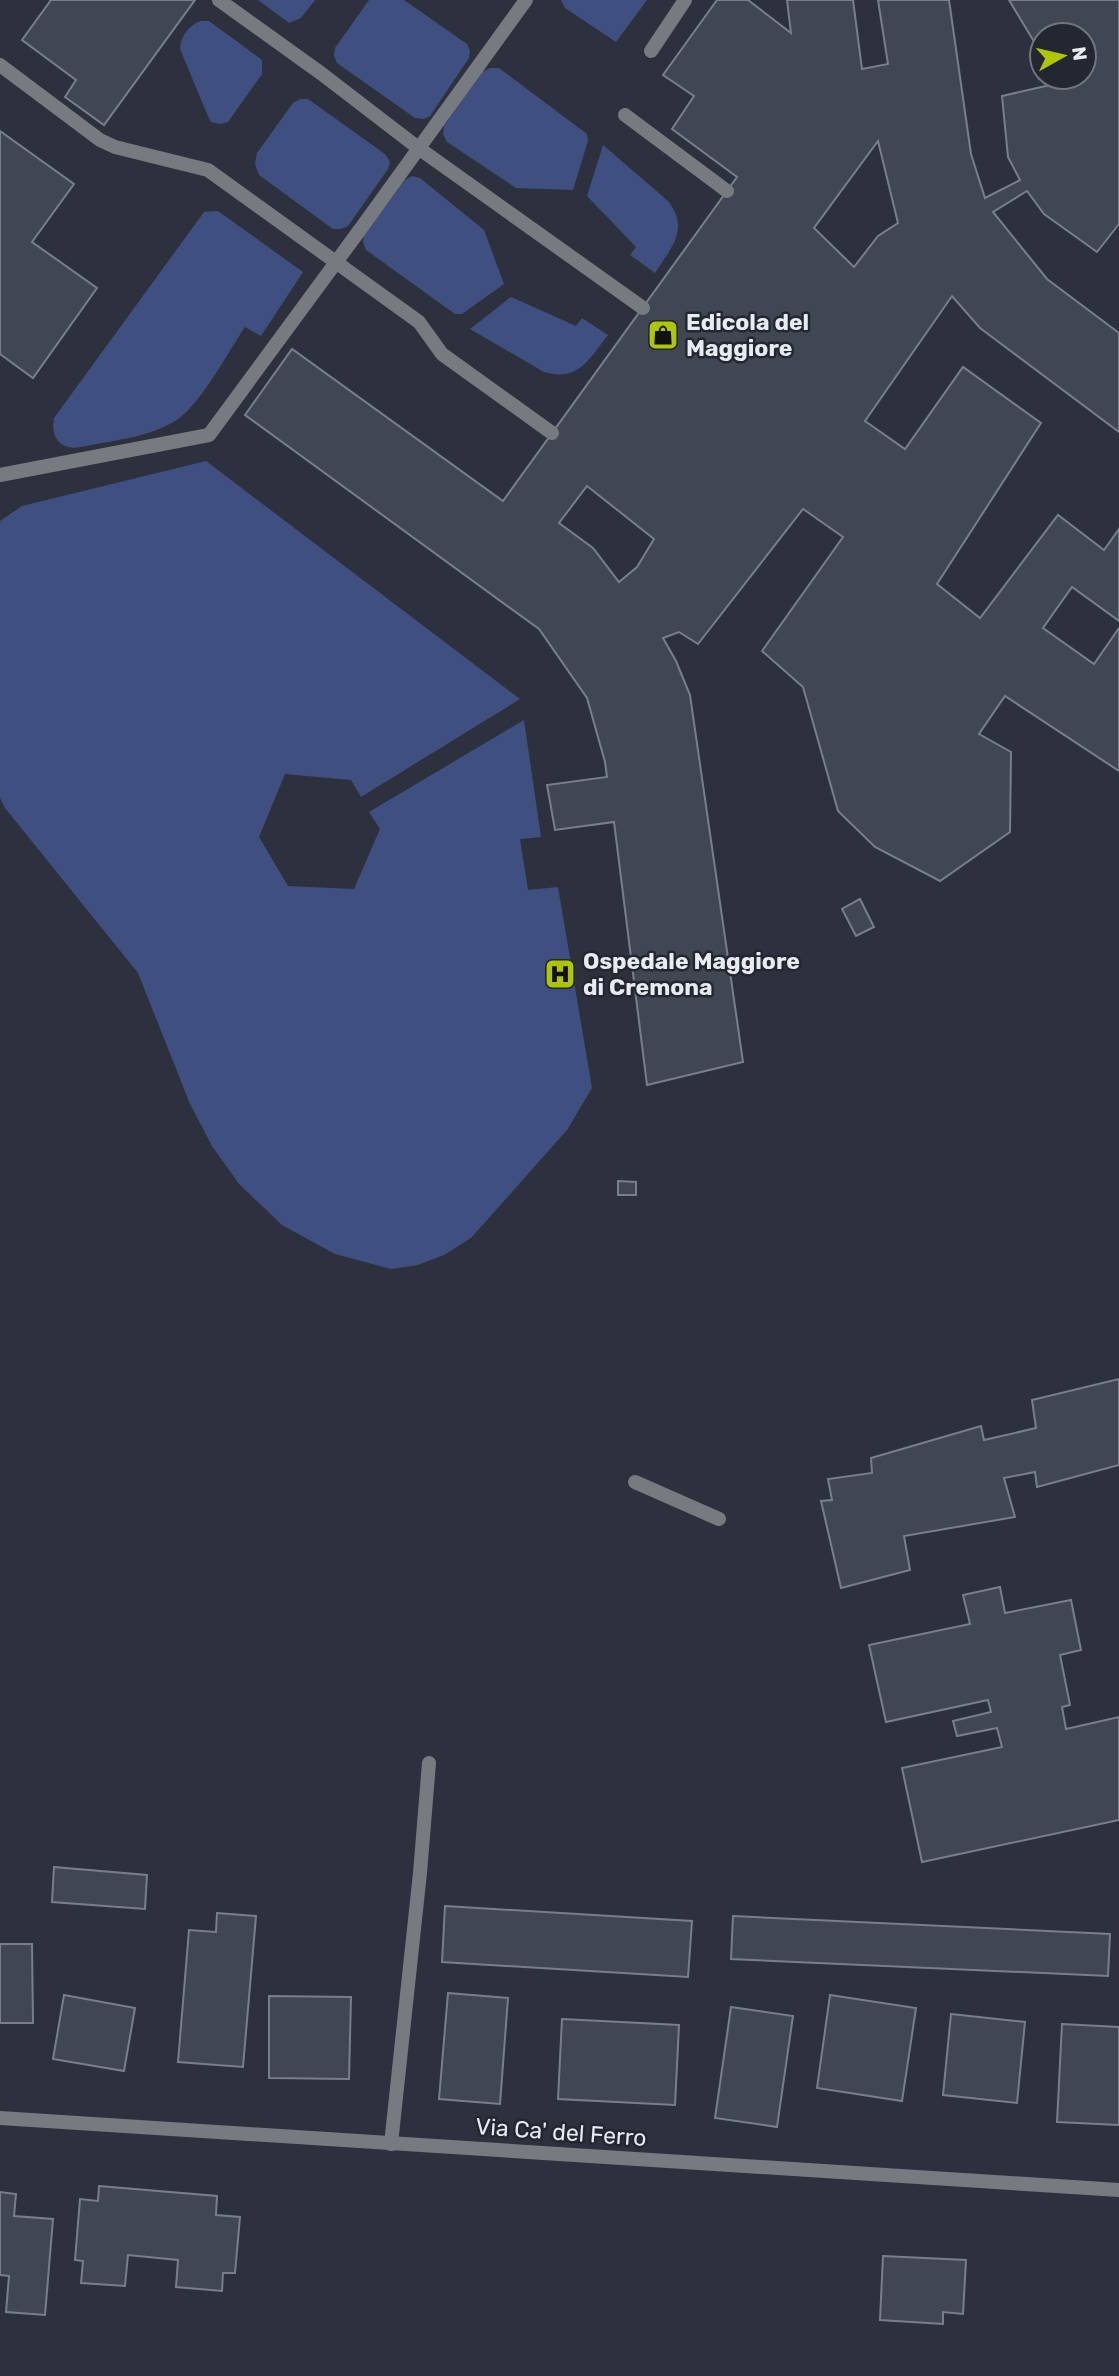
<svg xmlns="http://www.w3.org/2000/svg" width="1119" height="2376" font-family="Rubik,sans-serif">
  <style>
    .green { fill: #3f5080 }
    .building { fill: #414653; stroke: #797e8d; stroke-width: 2; fill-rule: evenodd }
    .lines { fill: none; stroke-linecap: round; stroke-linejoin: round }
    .service { stroke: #777a80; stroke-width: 14 }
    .pedestrian { stroke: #777a80; stroke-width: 14 }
    .minor { stroke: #777a80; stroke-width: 14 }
    .labels { text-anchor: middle; stroke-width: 5; stroke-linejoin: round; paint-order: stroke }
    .poi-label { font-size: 23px; font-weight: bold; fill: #e7ebf3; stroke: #222732; text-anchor: start }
    .street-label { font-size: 23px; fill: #e7ebf3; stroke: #222732 }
  </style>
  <rect width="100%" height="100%" fill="#2c313d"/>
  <g class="green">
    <polygon points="258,0 315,0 301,18 289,23"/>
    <polygon points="369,0 404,0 467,44 470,51 469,58 430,116 424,119 415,118 337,63 334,56 335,48"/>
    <polygon points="561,0 647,0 616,42 565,8"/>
    <path d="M 201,21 L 209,21 L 262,60 L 262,74 L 228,122 L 220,124 L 211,122 L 207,114 L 180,49 C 180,37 190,24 201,21 Z"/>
    <polygon points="490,68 499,68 587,134 588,141 573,190 516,188 447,142 443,134 444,126 482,72"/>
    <polygon points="300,99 308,99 385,154 390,162 388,169 348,226 341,229 333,229 259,175 255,164 257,153 293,103"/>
    <path d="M 603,145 L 668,201 C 690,229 671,248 655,273 L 630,255 L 636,247 L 587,196 Z"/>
    <polygon points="412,176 420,178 484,230 504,284 462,314 455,314 366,250 363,242 364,234 405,180"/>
    <path d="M 218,211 L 303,272 L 261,336 L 245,327 C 229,351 204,397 183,415 C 157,437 114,440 81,447 C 61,451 50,438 54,418 L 204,212 Z"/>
    <path d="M 511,297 L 576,326 L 582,318 L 608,335 C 589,359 579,382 544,372 L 470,329 Z"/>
    <polygon points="206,461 520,699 361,797 351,780 285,774 259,837 288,886 354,889 380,829 369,812 524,720 541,837 520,839 528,890 558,887 592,1088 567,1130 471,1238 444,1255 418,1265 391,1269 335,1254 282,1225 239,1184 212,1146 190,1104 138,973 5,808 0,798 0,521 22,506"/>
  </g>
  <g class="building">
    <polygon points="51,0 195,0 104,125 65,97 76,80 22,40"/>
    <path d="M 717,0 L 748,0 L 791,33 L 787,0 L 853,0 L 862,69 L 888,64 L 878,0 L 949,0 L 971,154 L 985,198 L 1020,180 L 1008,157 L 1002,96 L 1059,83 L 1055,77 L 1084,77 L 1084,35 L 1042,35 L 1042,55 L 1009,0 L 1119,0 L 1119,224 L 1097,252 L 1044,214 L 1027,191 L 993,212 L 1047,279 L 1119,333 L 1119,432 L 980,328 L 952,296 L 865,421 L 905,449 L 963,367 L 1041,423 L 937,584 L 980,618 L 1058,515 L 1104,550 L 1119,529 L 1119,621 L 1072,587 L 1043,628 L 1094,664 L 1119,628 L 1119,771 L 1005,696 L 979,734 L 1011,752 L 1010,832 L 940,881 L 875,847 L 838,811 L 803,687 L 762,651 L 843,537 L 803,509 L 698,644 L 679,632 L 663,638 L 676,661 L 690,695 L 743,1062 L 647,1085 L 614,822 L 555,830 L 547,785 L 607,777 L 605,762 L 587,698 L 539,629 L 245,415 L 292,349 L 503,501 L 737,177 L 672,129 L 694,96 L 663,75 ZM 878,141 L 898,223 L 878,236 L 854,267 L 814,228 ZM 587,486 L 654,539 L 637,567 L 619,582 L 593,548 L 559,523 Z"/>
    <polygon points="0,131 74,184 32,242 97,288 33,378 0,354"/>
    <polygon points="860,899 874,927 856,936 842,909"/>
    <polygon points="618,1181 636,1182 636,1195 618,1195"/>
    <polygon points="1119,1379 1119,1465 1037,1487 1035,1472 1004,1478 1015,1517 904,1536 910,1570 841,1588 821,1501 832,1500 828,1479 872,1473 871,1458 981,1426 984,1440 1036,1428 1032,1400"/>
    <polygon points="1000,1587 1005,1613 1071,1600 1081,1650 1060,1655 1070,1705 1062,1707 1066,1729 1119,1717 1119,1820 922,1862 902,1768 1002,1747 997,1728 957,1736 953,1721 991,1712 988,1700 886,1722 869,1645 970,1624 963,1595"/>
    <polygon points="54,1867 147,1875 145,1909 52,1902"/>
    <polygon points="445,1906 692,1921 688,1977 442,1962"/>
    <polygon points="217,1913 256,1916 243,2067 178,2062 189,1930 216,1932"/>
    <polygon points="733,1916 1110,1934 1108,1976 731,1959"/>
    <polygon points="0,1944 32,1944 33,2023 0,2023"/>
    <polygon points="448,1993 508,1998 500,2104 439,2099"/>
    <polygon points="64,1995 135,2008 124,2071 53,2059"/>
    <polygon points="830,1995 916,2008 902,2101 817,2088"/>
    <polygon points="269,1996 351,1997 349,2079 269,2078"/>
    <polygon points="731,2007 793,2016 777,2127 715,2118"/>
    <polygon points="951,2014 1025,2022 1017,2103 943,2095"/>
    <polygon points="562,2019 679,2025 675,2105 558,2099"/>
    <polygon points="1062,2024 1119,2027 1119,2125 1057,2122"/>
    <polygon points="99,2186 217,2196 216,2215 240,2217 235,2273 223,2273 222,2291 176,2287 178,2260 128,2255 125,2286 81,2283 83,2261 75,2260 80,2199 98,2201"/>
    <polygon points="0,2192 16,2194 14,2216 53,2219 45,2315 6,2312 9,2276 0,2275"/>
    <polygon points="883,2256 966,2260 963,2314 943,2312 943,2324 880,2320"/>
  </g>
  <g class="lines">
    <g class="service">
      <polyline points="651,51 685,0"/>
      <polyline points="0,65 100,140 115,147 208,170 419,322 442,354 552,433"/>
      <polyline points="625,115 727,191"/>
      <polyline points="0,475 209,435 359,231"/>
      <polyline points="635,1482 719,1519"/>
      <polyline points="391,2144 420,1873 429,1763"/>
    </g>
    <g class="pedestrian">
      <polyline points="219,0 322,74 417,147 643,308"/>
      <polyline points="359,231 526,0"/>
    </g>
    <polyline class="minor" points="0,2118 1119,2190"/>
  </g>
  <defs>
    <g id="shop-square" transform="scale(1.575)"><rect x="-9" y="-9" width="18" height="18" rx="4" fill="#aec509" stroke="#222732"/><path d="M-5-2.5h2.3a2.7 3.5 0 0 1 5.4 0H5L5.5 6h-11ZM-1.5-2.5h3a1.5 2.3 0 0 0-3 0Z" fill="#111"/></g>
    <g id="hospital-square" transform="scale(1.575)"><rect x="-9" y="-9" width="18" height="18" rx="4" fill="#aec509" stroke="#222732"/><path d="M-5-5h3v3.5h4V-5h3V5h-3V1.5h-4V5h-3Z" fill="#111"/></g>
  </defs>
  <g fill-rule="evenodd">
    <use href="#shop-square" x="663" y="335"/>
    <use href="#hospital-square" x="560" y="974"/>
  </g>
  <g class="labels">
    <g class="poi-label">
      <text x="686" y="330">Edicola del<tspan x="686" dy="26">Maggiore</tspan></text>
      <text x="583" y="969">Ospedale Maggiore<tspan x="583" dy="26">di Cremona</tspan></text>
    </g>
    <g class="street-label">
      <text transform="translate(561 2132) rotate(4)" y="8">Via Ca' del Ferro</text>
    </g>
  </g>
  <g transform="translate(1063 56) rotate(82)"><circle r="33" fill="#222732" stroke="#71757f" stroke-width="2"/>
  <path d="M0-5L12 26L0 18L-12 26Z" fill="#aec509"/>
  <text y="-10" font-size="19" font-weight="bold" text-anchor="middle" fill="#e7ebf3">N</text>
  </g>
</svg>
